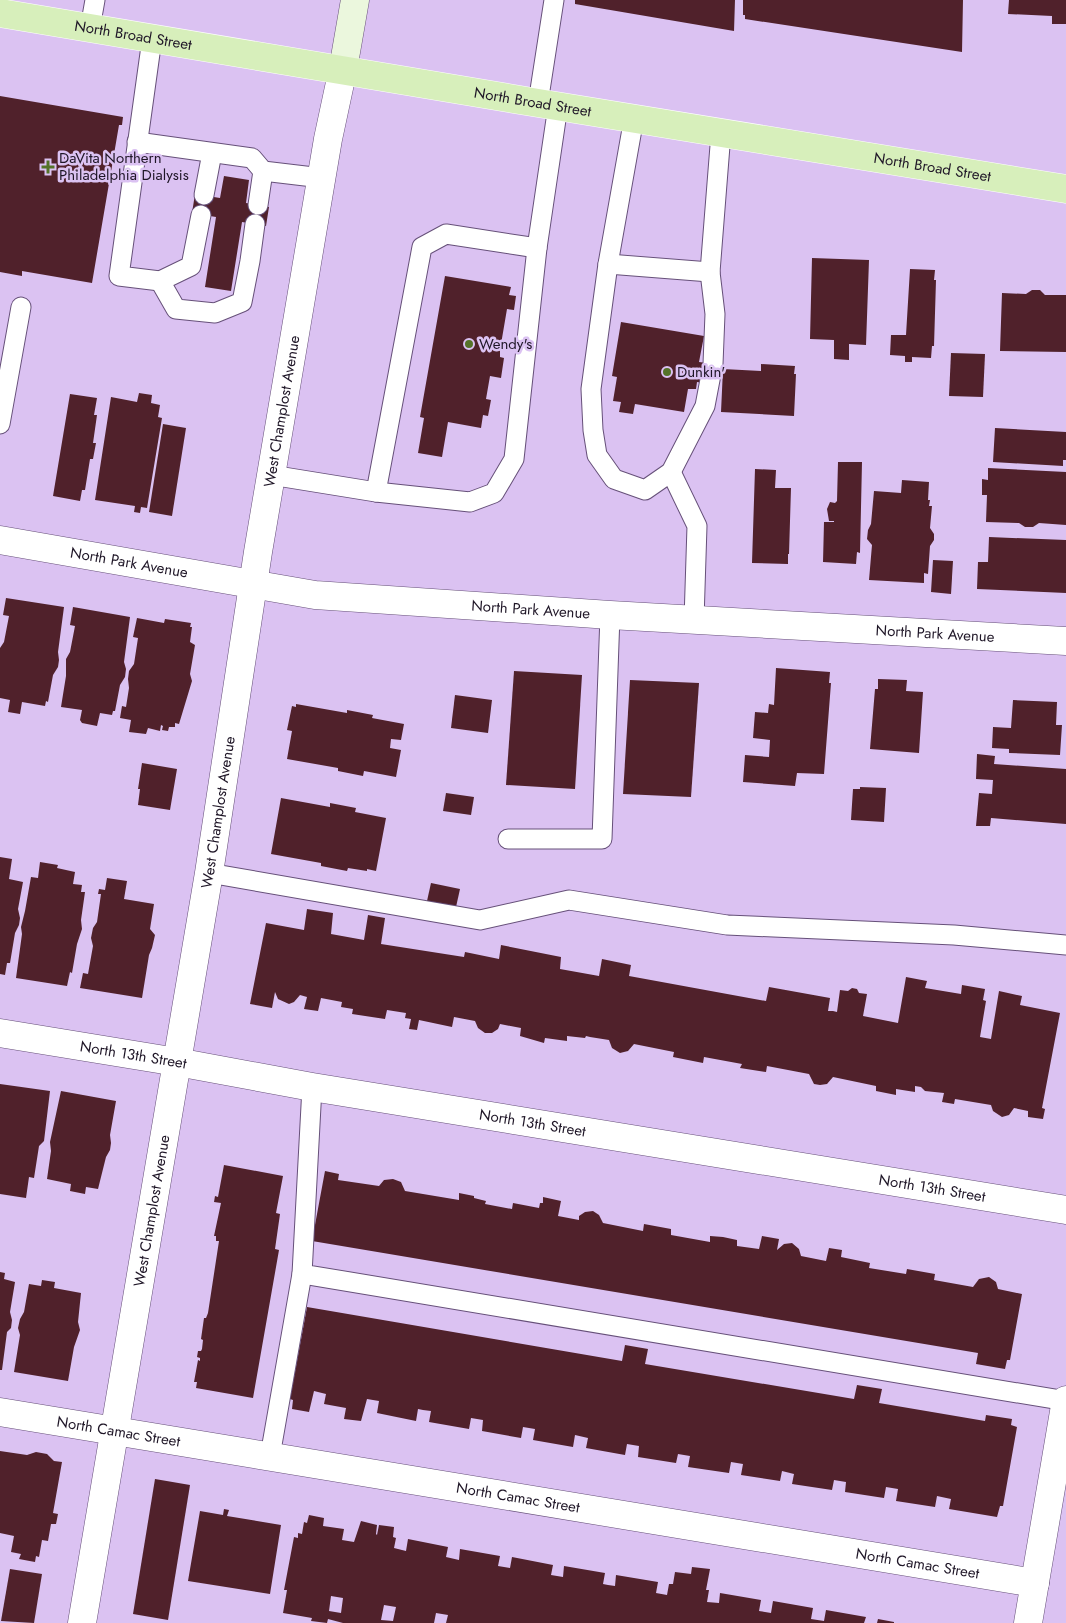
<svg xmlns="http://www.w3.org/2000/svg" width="1066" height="1623" font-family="Jost,sans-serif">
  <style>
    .building { fill: #50212b; fill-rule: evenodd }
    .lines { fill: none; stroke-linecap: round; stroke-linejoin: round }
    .lane-casing { stroke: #665079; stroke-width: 21 }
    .street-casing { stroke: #665079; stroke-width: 29 }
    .secondary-casing { stroke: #665079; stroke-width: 29 }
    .primary-casing { stroke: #fff; stroke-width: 29 }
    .lane { stroke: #fff; stroke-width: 19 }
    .street { stroke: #fff; stroke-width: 28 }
    .secondary { stroke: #ebf7dd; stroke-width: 28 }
    .primary { stroke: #d7efbb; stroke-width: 28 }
    .poi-dot { fill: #557329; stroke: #dbc2f2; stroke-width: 2 }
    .labels { text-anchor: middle; stroke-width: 5; stroke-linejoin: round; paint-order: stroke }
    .street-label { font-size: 15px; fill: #1f1627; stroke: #dbc2f2 }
    .poi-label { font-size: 15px; fill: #1f1627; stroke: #dbc2f2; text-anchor: start }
  </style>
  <rect width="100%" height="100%" fill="#dbc2f2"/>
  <g class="building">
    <polygon points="575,0 735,0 734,31 575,4"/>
    <polygon points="743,0 963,0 962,52 745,19 745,15 743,15"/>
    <polygon points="1009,0 1066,0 1066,24 1052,24 1052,16 1008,14"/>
    <polygon points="0,96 123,117 122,125 119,125 92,283 22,271 22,276 0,272"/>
    <polygon points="224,176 249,180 246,203 269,207 266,226 242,222 231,291 205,287 216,217 192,213 195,194 220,198"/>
    <polygon points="812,258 869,260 866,345 849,344 849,360 834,359 834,340 810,339"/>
    <polygon points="910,269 935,270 934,280 936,280 934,346 932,346 931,358 912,357 912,362 905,362 905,356 890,355 891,335 906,335"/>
    <polygon points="445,276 511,287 509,295 516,296 514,310 507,309 500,350 500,357 504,358 501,378 490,376 486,399 491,400 488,416 483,415 481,428 448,422 442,457 418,453 424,418 420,417"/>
    <polygon points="1032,290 1040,290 1045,295 1066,295 1066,352 1000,351 1002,293 1026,294"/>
    <polygon points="621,322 704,336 699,362 707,363 703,383 697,382 696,389 688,389 684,412 635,404 633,414 619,412 621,402 613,401 617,377 612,376"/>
    <polygon points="951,353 985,354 983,397 949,396"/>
    <polygon points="761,364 795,366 794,374 796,374 794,416 721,412 723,369 761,371"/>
    <polygon points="139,393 152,395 151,403 160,405 158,417 162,418 147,508 141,507 140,513 134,512 135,506 95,500 111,397 137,402"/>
    <polygon points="70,394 97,398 94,415 97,415 93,443 96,443 93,459 90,459 85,490 82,490 80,501 53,496"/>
    <polygon points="163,424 186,428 172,516 149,512"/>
    <polygon points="995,428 1066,432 1066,460 1063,460 1063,466 993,462"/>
    <polygon points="838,462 862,462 860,553 857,552 856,564 823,562 824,522 834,522 834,521 829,521 827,509 830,502 835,503 837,501"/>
    <polygon points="988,468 1066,472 1066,525 1039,523 1033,527 1025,527 1019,523 986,522 987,495 982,495 982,479 988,480"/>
    <polygon points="755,469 776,470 775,488 791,488 789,554 788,554 788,564 752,563"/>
    <polygon points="902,480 929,482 928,500 930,500 929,506 932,506 930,528 934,534 934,540 930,546 928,574 924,573 924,583 869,580 872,545 867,539 868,530 871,524 874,491 901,493"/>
    <polygon points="989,537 1066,540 1066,593 977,589 978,562 988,562"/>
    <polygon points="933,560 953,561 951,594 931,592"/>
    <polygon points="6,598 64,607 58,652 59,660 58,667 53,675 48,702 46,701 45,706 22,702 20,714 8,712 10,700 0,698 0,648 4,642 9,616 3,615"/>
    <polygon points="73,607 130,617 124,662 126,669 125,677 120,685 115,711 113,711 112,715 100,713 97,726 82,723 80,720 82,710 61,707 66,676 66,659 70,652 75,626 70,625"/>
    <polygon points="137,618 164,623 165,619 191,623 190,627 192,627 190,642 195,645 190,674 192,681 179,724 175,723 175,727 169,727 168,731 162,730 163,726 161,725 160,731 148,728 146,734 129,732 131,720 120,718 122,706 126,707 129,688 128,679 129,671 134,664 138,638 133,637"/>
    <polygon points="776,668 830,672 829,683 831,683 824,774 797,773 795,786 743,782 745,755 769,757 770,740 753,738 755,712 768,713 769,704 774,705"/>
    <polygon points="514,671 582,675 575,789 506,785"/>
    <polygon points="878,679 907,680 906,691 923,692 919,753 870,749 875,689 878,689"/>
    <polygon points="630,680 699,683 691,797 623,794"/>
    <polygon points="455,695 492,700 488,733 451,728"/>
    <polygon points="1013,700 1057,702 1056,725 1062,725 1060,755 1009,753 1009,749 992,748 993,727 1011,728"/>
    <polygon points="296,704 347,713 347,710 373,715 372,718 404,724 401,740 391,739 390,748 401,750 396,777 364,771 363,776 338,771 338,768 287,759 292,731 287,730 292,706 296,707"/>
    <polygon points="977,754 995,756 994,764 1066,769 1066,824 991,818 990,826 976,826 979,793 992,794 993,780 976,779"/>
    <polygon points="142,763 177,769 170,810 138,805 140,789 138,789"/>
    <polygon points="860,787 886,788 884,822 851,820 853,789 860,789"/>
    <polygon points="446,793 474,797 471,815 443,811"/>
    <polygon points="281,798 330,807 330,803 356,808 355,812 386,818 376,871 367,869 367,871 348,868 347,871 321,866 321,863 271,854"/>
    <polygon points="0,857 12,859 9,879 23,882 18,909 20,918 19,925 15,933 10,963 7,963 5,975 0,974"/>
    <polygon points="40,862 58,865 57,868 75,872 73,884 82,885 81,892 85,892 81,920 82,929 77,944 72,973 70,972 67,986 16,978 22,934 21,927 25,911 31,877 38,878"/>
    <polygon points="107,878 127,881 124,899 154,904 150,929 155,935 152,948 149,955 142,998 80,988 83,973 88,974 93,946 91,938 93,928 97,922 101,894 98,894 99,889 105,890"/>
    <polygon points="431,883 460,889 456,907 427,901"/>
    <polygon points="307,909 333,913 331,934 364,940 368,915 385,918 381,944 464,957 465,952 499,959 501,945 561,957 560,969 599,976 602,959 631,965 629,976 766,1001 769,987 830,998 828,1011 833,1011 837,1012 840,990 848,991 852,988 857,989 859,993 867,994 863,1016 898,1023 906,977 927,981 925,988 961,994 962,985 985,989 983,1000 986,1001 980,1037 991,1039 999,991 1022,996 1020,1005 1060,1013 1042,1108 1045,1109 1043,1119 1028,1117 1028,1111 1014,1108 1009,1115 1002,1117 993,1111 991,1105 955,1099 954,1104 942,1102 944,1093 925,1091 921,1087 915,1086 915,1092 896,1089 896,1095 876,1091 876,1086 833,1077 827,1084 820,1085 814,1084 809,1074 767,1066 766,1072 740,1068 742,1064 704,1057 703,1063 673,1057 674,1052 634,1044 628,1051 620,1053 612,1048 609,1040 590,1037 586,1036 585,1038 567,1036 567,1041 545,1038 544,1043 520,1036 521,1028 500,1024 498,1029 492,1033 485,1033 478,1028 475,1021 454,1017 452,1027 419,1020 417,1030 409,1029 411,1019 405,1018 406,1013 387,1010 385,1019 352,1014 353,1009 341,1007 342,1002 321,998 318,1011 304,1009 307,997 300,995 294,1002 289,1004 278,999 275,992 272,1008 250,1004 266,923 304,930"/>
    <polygon points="0,1084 50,1091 44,1141 39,1146 34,1178 29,1177 26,1198 0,1194"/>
    <polygon points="61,1091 116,1101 110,1135 111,1143 110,1150 106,1157 98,1189 86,1187 85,1194 70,1191 71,1184 47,1179 51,1151 50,1142"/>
    <polygon points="224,1165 283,1176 276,1213 280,1214 275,1249 279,1250 253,1398 196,1388 197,1382 194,1382 198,1360 200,1361 200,1358 197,1357 198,1351 201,1351 202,1349 203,1340 201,1339 204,1318 206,1318 208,1313 219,1241 216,1241 216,1236 214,1236 221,1203 214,1202 215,1196 218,1197"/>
    <polygon points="325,1171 339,1174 338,1180 379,1186 384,1180 393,1179 401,1182 405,1191 459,1200 459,1193 474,1196 474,1198 486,1201 485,1204 512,1209 513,1203 539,1208 540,1203 543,1203 543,1197 561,1201 558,1216 579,1220 579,1216 585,1212 593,1211 599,1215 603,1223 643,1231 644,1224 671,1229 671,1235 710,1242 710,1236 723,1237 737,1240 737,1246 759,1249 762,1236 779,1239 777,1250 784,1244 792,1243 799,1249 801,1256 826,1261 829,1248 842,1250 841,1257 870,1263 869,1268 906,1274 907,1269 935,1274 934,1280 973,1287 979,1279 989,1277 996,1282 998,1289 1022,1294 1010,1360 1007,1360 1005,1369 976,1364 978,1353 312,1241"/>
    <polygon points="0,1272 5,1273 4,1279 15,1282 10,1312 12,1320 11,1328 7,1332 2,1370 0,1370"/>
    <polygon points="42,1280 55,1282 54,1288 81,1293 78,1322 80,1330 74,1347 68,1381 14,1372 20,1335 18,1328 20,1319 24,1312 29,1284 41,1286"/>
    <polygon points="307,1307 622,1361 625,1345 648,1349 645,1364 854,1399 857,1385 882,1389 879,1403 985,1421 986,1415 1012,1419 1011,1425 1017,1427 1003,1506 1000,1506 997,1517 949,1509 951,1499 937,1496 935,1507 896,1501 898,1489 886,1487 884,1498 845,1492 846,1482 834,1480 832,1490 792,1484 794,1474 782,1471 780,1481 741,1475 743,1464 731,1462 729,1473 688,1467 690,1456 678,1454 676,1463 638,1457 639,1446 627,1444 625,1455 586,1448 588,1438 575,1435 573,1447 533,1440 535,1429 523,1427 521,1438 482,1431 483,1420 471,1418 469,1429 429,1422 431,1411 423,1410 418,1409 416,1421 377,1413 379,1401 367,1399 361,1421 344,1419 346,1408 324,1404 326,1394 314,1391 309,1412 292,1409 293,1400 290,1399"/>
    <polygon points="0,1451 27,1455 36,1452 47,1454 54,1461 62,1462 53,1513 58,1514 56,1524 51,1524 48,1541 42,1540 39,1557 36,1556 35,1562 19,1559 21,1554 11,1552 14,1536 0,1533"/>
    <polygon points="155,1479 190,1485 168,1620 133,1614"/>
    <polygon points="224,1509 229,1510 227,1516 281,1525 270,1594 188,1581 200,1511 223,1515"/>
    <path d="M 309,1515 L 324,1518 L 323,1526 L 344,1529 L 342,1540 L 354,1542 L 361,1521 L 377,1525 L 376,1534 L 377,1535 L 379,1525 L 394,1527 L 393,1537 L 396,1538 L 394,1548 L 406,1551 L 408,1539 L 448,1547 L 446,1557 L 459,1560 L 460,1549 L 500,1556 L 498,1566 L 510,1568 L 512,1557 L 553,1565 L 551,1575 L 563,1577 L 564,1566 L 605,1573 L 603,1584 L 608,1585 L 615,1586 L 616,1575 L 658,1582 L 656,1593 L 667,1595 L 669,1584 L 673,1584 L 675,1572 L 691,1574 L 692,1567 L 710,1569 L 706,1590 L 709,1590 L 707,1602 L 719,1603 L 720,1593 L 761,1600 L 759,1611 L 771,1613 L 773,1601 L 813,1608 L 811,1619 L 824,1621 L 826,1610 L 866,1617 L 864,1623 L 446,1623 L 448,1615 L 436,1613 L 434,1623 L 343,1623 L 328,1619 L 327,1623 L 311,1621 L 312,1618 L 283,1613 L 287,1590 L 284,1590 L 294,1537 L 298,1538 L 298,1533 L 302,1534 L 304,1522 L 307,1523 ZM 331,1596 L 343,1598 L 341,1613 L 329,1611 ZM 384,1605 L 396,1607 L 393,1621 L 381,1620 Z"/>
    <polygon points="10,1569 42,1574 34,1623 1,1621"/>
    <polygon points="878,1619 894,1622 894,1623 877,1623"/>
  </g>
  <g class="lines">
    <g class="lane-casing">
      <g id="lane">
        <polyline points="90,28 95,0"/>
        <polyline points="152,39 119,276 160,281 191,266 201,215"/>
        <polyline points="538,103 554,0"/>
        <polyline points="634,118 608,264 591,389 593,430 597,455 614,479 645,490 671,472 705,406 713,364 715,314 710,272 721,133"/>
        <polyline points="137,142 252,158 263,171 322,178"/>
        <polyline points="204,195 212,153"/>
        <polyline points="258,205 263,171"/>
        <polyline points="608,264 710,272"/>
        <polyline points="160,281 176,309 215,313 242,302 250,261 255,224"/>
        <polyline points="0,424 21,307"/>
        <polyline points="671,472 697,526 694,620"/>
        <polyline points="271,475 376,492 470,502 494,493 514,459 537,248 558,106"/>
        <polyline points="376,492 422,247 446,234 537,248"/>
        <polyline points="508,839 602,839 610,615"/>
        <polyline points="209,873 480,920 569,900 727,925 954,935 1066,945"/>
        <polyline points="312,1087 302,1274 1066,1401"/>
        <polyline points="270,1456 302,1274"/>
      </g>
    </g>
    <g class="street-casing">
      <g id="street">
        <path id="s1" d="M 0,540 L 315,595 L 610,615 L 1066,641"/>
        <path id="s2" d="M 0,1033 L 177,1062 L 312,1087 L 1066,1210"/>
        <path id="s3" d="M 0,1412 L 1035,1583"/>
        <path id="s4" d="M 82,1623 L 209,873 L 258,552 L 328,139 L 343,69"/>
        <polyline points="1028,1623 1066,1400"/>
      </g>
    </g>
    <g class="secondary-casing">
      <polyline id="secondary" points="343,69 355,0"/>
    </g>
    <g class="primary-casing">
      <g id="primary">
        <path id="s5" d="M 0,13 L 538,103 L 1066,189"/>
      </g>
    </g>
    <use href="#lane" class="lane"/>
    <use href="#street" class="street"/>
    <use href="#secondary" class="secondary"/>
    <use href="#primary" class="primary"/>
  </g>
  <g class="poi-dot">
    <path d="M45.5 159.5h5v5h5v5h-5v5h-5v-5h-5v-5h5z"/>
    <circle cx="469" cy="344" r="5"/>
    <circle cx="667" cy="372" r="5"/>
  </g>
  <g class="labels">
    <g class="street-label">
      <text dy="5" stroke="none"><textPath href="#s5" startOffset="135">North Broad Street</textPath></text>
      <text dy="5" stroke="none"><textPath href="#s5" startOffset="540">North Broad Street</textPath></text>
      <text dy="5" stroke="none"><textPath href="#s5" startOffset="945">North Broad Street</textPath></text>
      <text dy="5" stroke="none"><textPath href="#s4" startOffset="1228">West Champlost Avenue</textPath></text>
      <text dy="5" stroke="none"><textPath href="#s1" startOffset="131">North Park Avenue</textPath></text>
      <text dy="5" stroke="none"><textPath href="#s1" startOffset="536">North Park Avenue</textPath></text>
      <text dy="5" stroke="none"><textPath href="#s1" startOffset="941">North Park Avenue</textPath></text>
      <text dy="5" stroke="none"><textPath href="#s4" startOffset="822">West Champlost Avenue</textPath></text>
      <text dy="5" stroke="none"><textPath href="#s2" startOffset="135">North 13th Street</textPath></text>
      <text dy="5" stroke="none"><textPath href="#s2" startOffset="540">North 13th Street</textPath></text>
      <text dy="5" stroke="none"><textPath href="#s2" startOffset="945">North 13th Street</textPath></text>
      <text dy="5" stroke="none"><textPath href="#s4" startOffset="418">West Champlost Avenue</textPath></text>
      <text dy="5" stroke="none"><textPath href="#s3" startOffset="120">North Camac Street</textPath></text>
      <text dy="5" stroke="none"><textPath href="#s3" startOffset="525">North Camac Street</textPath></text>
      <text dy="5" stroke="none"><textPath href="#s3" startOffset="930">North Camac Street</textPath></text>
    </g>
    <g class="poi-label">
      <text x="59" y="163">DaVita Northern<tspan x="59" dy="17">Philadelphia Dialysis</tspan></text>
      <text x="479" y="349">Wendy's</text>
      <text x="677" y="377">Dunkin'</text>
    </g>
  </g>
</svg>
